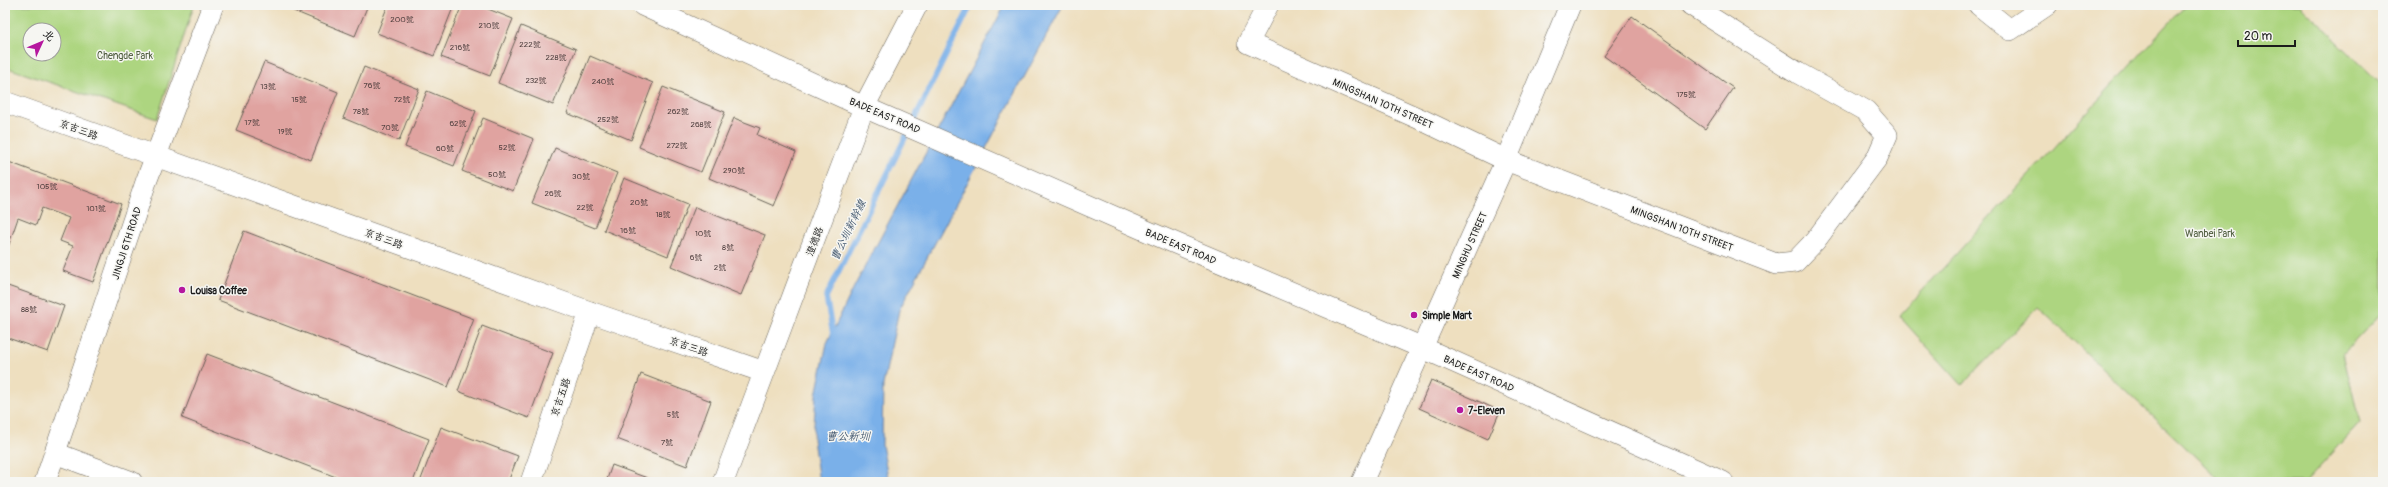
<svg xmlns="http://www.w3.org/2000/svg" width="2388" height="487" font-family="Pangolin,'LXGW WenKai TC',sans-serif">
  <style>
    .green { fill: #add580; stroke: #64784e; fill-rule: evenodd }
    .water { fill: #7ab0e9; stroke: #4b6682 }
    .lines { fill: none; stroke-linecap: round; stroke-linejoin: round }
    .stream { stroke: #7ab0e9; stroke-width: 5.5 }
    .building { fill: #e0a3a0 }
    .minor-casing { stroke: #666055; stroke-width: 22 }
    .minor { stroke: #fff; stroke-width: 21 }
    .poi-dot { fill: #b5179e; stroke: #f6f6f2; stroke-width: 1.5 }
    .labels { text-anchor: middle; stroke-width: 3; stroke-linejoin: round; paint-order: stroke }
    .number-label { font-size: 8px; fill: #4d3e3d }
    .park-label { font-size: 10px; fill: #4f5d3f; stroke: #f6f6f2 }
    .street-label { font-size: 10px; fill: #1c1c1c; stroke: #f6f6f2 }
    .poi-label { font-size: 10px; font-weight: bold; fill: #1c1c1c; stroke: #f6f6f2; text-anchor: start }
    .water-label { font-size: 11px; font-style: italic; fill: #42576e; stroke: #f6f6f2 }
  </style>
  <rect width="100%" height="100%" fill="#f6f6f2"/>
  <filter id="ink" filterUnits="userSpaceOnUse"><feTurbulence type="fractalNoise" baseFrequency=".025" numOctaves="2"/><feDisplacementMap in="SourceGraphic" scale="8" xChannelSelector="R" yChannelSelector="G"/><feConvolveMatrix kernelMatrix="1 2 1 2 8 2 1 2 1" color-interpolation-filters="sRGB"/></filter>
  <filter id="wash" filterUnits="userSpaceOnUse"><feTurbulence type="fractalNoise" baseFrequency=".012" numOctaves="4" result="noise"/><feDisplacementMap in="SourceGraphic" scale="16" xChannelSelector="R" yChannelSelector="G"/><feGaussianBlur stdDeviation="0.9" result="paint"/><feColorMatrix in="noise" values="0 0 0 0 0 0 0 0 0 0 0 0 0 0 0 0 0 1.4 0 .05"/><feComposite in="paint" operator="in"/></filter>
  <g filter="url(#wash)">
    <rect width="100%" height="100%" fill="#eedfbf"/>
    <g class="green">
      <path d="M 5,5 L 194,5 L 157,119 L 5,67 ZM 30,30 L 54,30 L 54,54 L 30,54 Z"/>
      <polygon points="2186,5 2300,5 2383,86 2383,311 2343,354 2360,423 2306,482 2222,482 2038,307 1962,385 1899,316"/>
    </g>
    <polygon class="water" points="1005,5 1063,5 899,310 883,385 882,445 889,482 819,482 813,439 816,395 827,343 854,287"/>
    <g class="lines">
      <g class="stream">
        <polyline points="912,124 971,5"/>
        <polyline points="834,339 826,297 908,132"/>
      </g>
    </g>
    <g id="blocks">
      <g class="building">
        <polygon points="279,5 368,5 355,36"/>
        <polygon points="388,5 454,5 434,56 377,33"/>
        <polygon points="462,5 478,5 513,19 490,76 441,57"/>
        <polygon points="1632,16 1733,88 1705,129 1604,56"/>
        <polygon points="521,26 576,49 553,105 498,83"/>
        <polygon points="590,56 653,83 631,140 567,113"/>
        <polygon points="264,62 338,92 311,160 236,130"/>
        <polygon points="364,67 419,89 399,141 343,118"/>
        <polygon points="663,87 725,112 701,172 639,147"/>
        <polygon points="427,91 476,111 454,166 405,147"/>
        <polygon points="483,118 534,139 513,191 462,171"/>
        <polygon points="734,118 760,128 757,135 796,152 774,206 709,178"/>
        <polygon points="555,148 617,173 595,228 532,203"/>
        <polygon points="6,161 121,204 93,282 63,271 73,246 60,241 69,218 42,208 36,225 18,218 7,250 5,250"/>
        <polygon points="624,178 688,204 668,256 604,230"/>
        <polygon points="695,207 765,235 741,295 671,266"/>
        <polygon points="244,231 474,319 448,387 218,300"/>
        <polygon points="5,285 64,306 48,352 5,337"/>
        <polygon points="482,326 553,353 529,418 458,391"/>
        <polygon points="207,354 429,439 413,482 349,482 182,418"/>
        <polygon points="641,374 711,401 687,466 617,439"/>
        <polygon points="1431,380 1500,411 1488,439 1419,408"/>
        <polygon points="441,427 518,456 508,482 420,482"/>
        <polygon points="612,465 658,482 606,482"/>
      </g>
    </g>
  </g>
  <g filter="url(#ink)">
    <use href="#blocks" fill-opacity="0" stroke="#666055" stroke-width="1"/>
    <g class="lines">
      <g class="minor-casing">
        <g id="minor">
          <polyline points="642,5 864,107 1149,232 1423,348 1723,482"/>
          <polyline points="1268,5 1248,43 1420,119 1506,160 1776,264 1795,262 1815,241 1877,158 1887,135 1866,111 1798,73 1691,5"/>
          <polyline points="1979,5 2010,30 2047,5"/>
          <polyline points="5,102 590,312 764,372"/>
          <polyline points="55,453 132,482"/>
          <polyline points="45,482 146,182 213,5"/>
          <polyline points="531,482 590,312"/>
          <polyline points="723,482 864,107 917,5"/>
          <polyline points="1362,482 1506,160 1570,5"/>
        </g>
      </g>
      <use href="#minor" class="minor"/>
    </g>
  </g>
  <g class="poi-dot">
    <circle cx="182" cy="290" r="4"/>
    <circle cx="1414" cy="315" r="4"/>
    <circle cx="1460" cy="410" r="4"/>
  </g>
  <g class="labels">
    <g class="number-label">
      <text x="402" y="22">200號</text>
      <text x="489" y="28">210號</text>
      <text x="530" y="47">222號</text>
      <text x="460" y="50">216號</text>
      <text x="556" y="60">228號</text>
      <text x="536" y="83">232號</text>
      <text x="603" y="84">240號</text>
      <text x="372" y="88">76號</text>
      <text x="268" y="89">13號</text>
      <text x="1686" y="97">175號</text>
      <text x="299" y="102">15號</text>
      <text x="402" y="102">72號</text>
      <text x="361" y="114">78號</text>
      <text x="678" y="114">262號</text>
      <text x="608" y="122">252號</text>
      <text x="252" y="125">17號</text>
      <text x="458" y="126">62號</text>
      <text x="701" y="127">268號</text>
      <text x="390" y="130">70號</text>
      <text x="285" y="134">19號</text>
      <text x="677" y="148">272號</text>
      <text x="507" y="150">52號</text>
      <text x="445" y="151">60號</text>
      <text x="734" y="173">290號</text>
      <text x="497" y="177">50號</text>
      <text x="581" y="179">30號</text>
      <text x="47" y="189">105號</text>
      <text x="553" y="196">26號</text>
      <text x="639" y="205">20號</text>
      <text x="585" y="210">22號</text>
      <text x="96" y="211">101號</text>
      <text x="663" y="217">18號</text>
      <text x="628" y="233">16號</text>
      <text x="703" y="236">10號</text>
      <text x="728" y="250">8號</text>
      <text x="696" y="260">6號</text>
      <text x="720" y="270">2號</text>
      <text x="29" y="312">88號</text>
      <text x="673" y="417">5號</text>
      <text x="667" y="445">7號</text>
    </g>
    <g class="park-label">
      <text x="125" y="59">Chengde Park</text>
      <text x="2210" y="237">Wanbei Park</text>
    </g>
    <g class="street-label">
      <text transform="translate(1383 103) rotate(24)" y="4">MINGSHAN 10TH STREET</text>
      <text transform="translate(885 115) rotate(23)" y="4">BADE EAST ROAD</text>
      <text transform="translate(79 129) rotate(20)" y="4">京吉三路</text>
      <text transform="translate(1682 228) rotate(21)" y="4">MINGSHAN 10TH STREET</text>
      <text transform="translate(384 238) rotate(20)" y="4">京吉三路</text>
      <text transform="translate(814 241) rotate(-69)" y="4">澄德路</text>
      <text transform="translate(126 243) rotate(-72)" y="4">JINGJI 6TH ROAD</text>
      <text transform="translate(1469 245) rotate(-66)" y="4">MINGHU STREET</text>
      <text transform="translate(1181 246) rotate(23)" y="4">BADE EAST ROAD</text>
      <text transform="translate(689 346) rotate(19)" y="4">京吉三路</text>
      <text transform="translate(1479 373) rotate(24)" y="4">BADE EAST ROAD</text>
      <text transform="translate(560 397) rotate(-71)" y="4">京吉五路</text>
    </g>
    <g class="poi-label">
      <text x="190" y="294">Louisa Coffee</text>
      <text x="1422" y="319">Simple Mart</text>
      <text x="1468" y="414">7-Eleven</text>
    </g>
    <g class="water-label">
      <text transform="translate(848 230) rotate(-64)" y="4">曹公圳新幹線</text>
      <text x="848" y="440">曹公新圳</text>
    </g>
  </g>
  <rect width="2388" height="487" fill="none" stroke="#f6f6f2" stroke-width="20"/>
  <g transform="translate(42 42) rotate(46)"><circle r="19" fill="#f6f6f2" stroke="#9f9f9c"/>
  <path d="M0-3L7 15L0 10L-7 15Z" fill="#b5179e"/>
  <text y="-6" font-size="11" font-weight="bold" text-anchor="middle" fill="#1c1c1c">北</text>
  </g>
  <path d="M2238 40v6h57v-6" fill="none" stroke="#1c1c1c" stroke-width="2"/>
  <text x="2244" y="40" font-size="12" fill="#1c1c1c" stroke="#f6f6f2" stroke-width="3" paint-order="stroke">20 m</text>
</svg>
